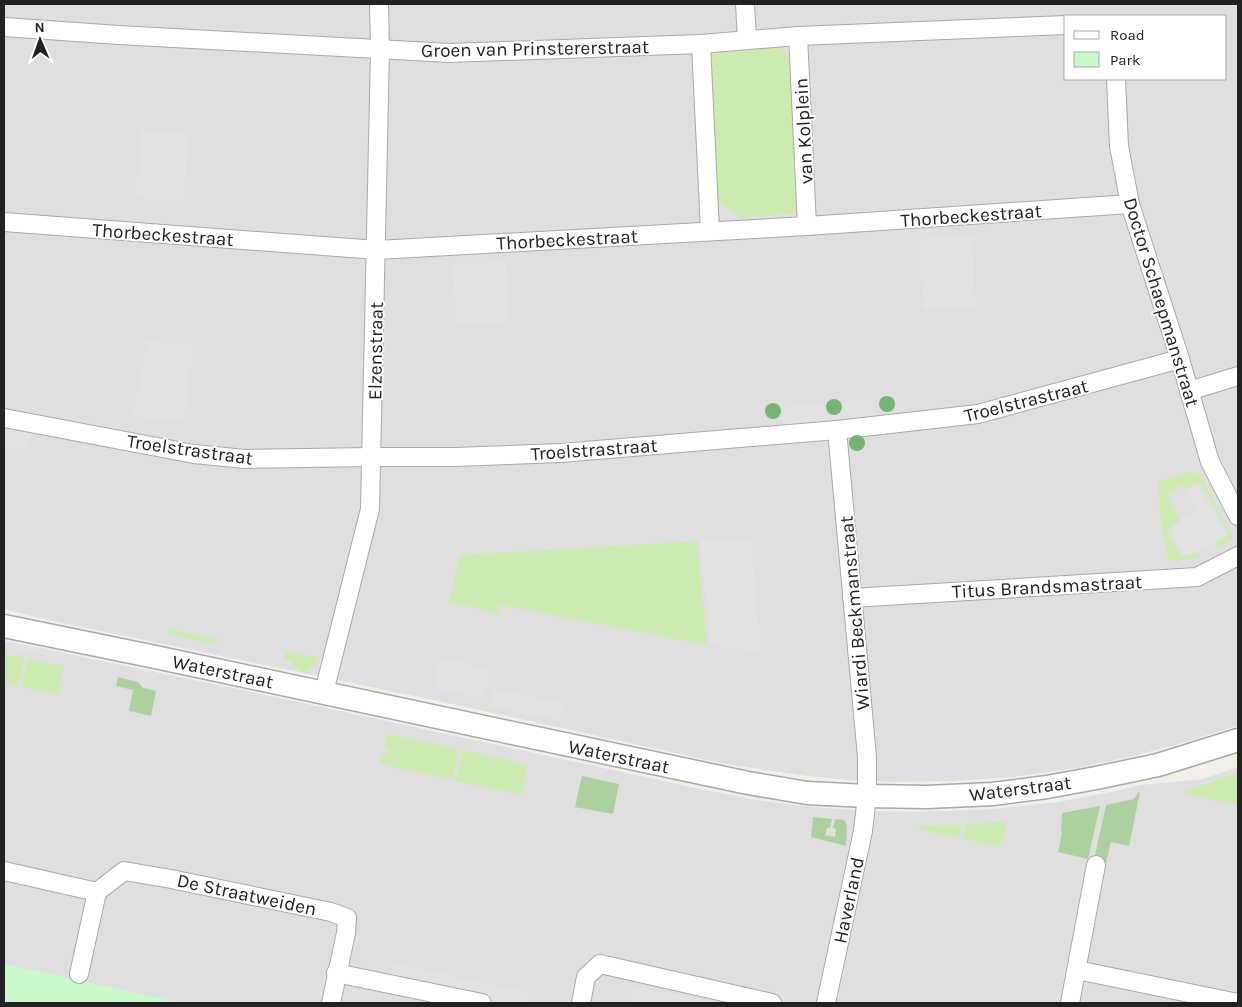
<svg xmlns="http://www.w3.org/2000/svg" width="1242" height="1007" font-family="Karla,sans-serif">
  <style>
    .residential { fill: #e0dfdf; fill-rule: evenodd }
    .grass { fill: #cdebb0 }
    .forest { fill: #add19e }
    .park { fill: #c8facc }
    .parking { fill: #e2e2e2 }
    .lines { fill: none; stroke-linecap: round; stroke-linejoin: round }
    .minor-casing { stroke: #a9a9a9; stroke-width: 20 }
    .tertiary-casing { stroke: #a9a9a9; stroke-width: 25 }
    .minor { stroke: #fff; stroke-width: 18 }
    .tertiary { stroke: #fff; stroke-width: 22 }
    .tree { fill: #74b475 }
    .labels { text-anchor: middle; stroke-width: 4; stroke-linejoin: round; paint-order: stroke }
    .street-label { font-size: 19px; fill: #222; stroke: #fff }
  </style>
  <rect width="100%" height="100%" fill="#f2efe9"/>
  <g class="residential">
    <path d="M 4,4 L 1238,4 L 1238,725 L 1186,742 L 1133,756 L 1082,767 L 1012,777 L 953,781 L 891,782 L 849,780 L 807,776 L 726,764 L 424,698 L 53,621 L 4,609 ZM 1066,16 L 1226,16 L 1226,79 L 1066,79 Z"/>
    <polygon points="4,641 238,689 705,790 763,801 812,807 867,811 916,812 992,809 1058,802 1111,792 1141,785 1203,779 1238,767 1238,1003 130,1003 4,977"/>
  </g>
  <g class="grass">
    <polygon points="779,47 789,58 801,213 741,218 716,199 707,52"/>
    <polygon points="1192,472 1193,474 1199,473 1232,535 1232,538 1230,541 1218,548 1215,543 1216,541 1217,540 1218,541 1229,535 1200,482 1189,488 1189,489 1186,489 1184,486 1181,486 1167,494 1167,496 1180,519 1178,523 1177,522 1166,529 1181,557 1184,556 1186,556 1196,552 1198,553 1200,557 1187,560 1168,561 1166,545 1162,534 1158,481"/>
    <polygon points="697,541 707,645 500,605 498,614 449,602 460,555"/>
    <polygon points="170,629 217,639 216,645 169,634"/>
    <polygon points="285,651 320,658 317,663 306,671 306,673 299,671 293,664 293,661 284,659"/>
    <polygon points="4,654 24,658 18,686 4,683"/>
    <polygon points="27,659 64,666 58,695 21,687"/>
    <polygon points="387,734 459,749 453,780 380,764 382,755 387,755 389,748 384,747"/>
    <polygon points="463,750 528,765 522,795 456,781"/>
    <polygon points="1238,773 1238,805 1185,794 1185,791"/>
    <polygon points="1007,821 1003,841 1001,841 1000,847 963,839 966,824"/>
    <polygon points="962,825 959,838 918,829 918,826"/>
  </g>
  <g class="forest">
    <polygon points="118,677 138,682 143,688 156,691 151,716 129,711 133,690 116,686"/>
    <polygon points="582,776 619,784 613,814 575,807"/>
    <polygon points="1140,792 1129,846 1111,842 1106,863 1094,860 1106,805 1134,799 1138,793"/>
    <polygon points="1100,806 1088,859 1058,852 1062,833 1061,832 1062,813"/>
    <polygon points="813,817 832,819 830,828 827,828 825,835 835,837 836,829 833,828 835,819 844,820 847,825 846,846 811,837"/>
  </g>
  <polygon class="park" points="4,964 181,1003 4,1003"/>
  <g class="parking">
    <polygon points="142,130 188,134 184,201 135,198"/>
    <polygon points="973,236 975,306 923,309 919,239"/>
    <polygon points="506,261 509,323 456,326 453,265"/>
    <polygon points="147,341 194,346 184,422 133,416"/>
    <polygon points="874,399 877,416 783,425 783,407"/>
    <polygon points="4,429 31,434 28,451 4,446"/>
    <polygon points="1198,485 1225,534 1224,536 1216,540 1215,543 1198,553 1194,552 1185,556 1170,529 1170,528 1178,523 1180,519 1198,510 1186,489"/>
    <polygon points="751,538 761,652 711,645 700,540"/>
    <polygon points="4,641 20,644 67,653 58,658 4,647"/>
    <polygon points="440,658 490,669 484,699 434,689"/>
    <polygon points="492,689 564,703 560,721 488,706"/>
    <polygon points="394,963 529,993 530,1003 501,1003 390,979"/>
    <polygon points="634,986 717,1003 644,1003 632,1001"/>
  </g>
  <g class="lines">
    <g class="minor-casing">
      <g id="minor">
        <polyline points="745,4 747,40"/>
        <polyline points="4,27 119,35 450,53 701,44 798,36 1066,25"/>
        <polyline points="798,36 807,226"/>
        <polyline points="701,44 710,231"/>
        <polyline points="1116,79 1119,146 1130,204 1180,359 1210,462 1238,516"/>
        <polyline points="4,222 377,250 807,226 1130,204"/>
        <polyline points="1189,391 1238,376"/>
        <polyline points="4,418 194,454 245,459 372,457 455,457 561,453 837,430 978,414 1180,359"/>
        <polyline points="852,598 1197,577 1238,556"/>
        <polyline points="324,692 370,509 380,50 379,4"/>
        <polyline points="4,871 97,892"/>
        <polyline points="1077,970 1238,1003"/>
        <polyline points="336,973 482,1003"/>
        <polyline points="79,974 97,892 124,871 171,879 331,912 347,918 346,933 331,1003"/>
        <polyline points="581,1003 586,977 600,964 772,1003"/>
        <polyline points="826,1003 863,831 867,796 867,757 837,430"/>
        <polyline points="1070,1003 1096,865"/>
      </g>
    </g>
    <g class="tertiary-casing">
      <polyline id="tertiary" points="4,626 160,658 748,783 807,793 867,796 927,797 993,794 1047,787 1096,778 1158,765 1238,740"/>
    </g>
    <use href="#minor" class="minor"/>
    <use href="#tertiary" class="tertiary"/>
  </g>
  <g class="tree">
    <circle cx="887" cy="404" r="8"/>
    <circle cx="834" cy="407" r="8"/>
    <circle cx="773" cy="411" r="8"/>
    <circle cx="857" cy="443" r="8"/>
  </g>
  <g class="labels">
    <g class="street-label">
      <text transform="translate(535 48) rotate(-1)" y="7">Groen van Prinstererstraat</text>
      <text transform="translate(803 131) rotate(-93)" y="7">van Kolplein</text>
      <text transform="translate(971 215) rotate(-4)" y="7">Thorbeckestraat</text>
      <text transform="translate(163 234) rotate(4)" y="7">Thorbeckestraat</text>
      <text transform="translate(567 239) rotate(-3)" y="7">Thorbeckestraat</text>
      <text transform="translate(1162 302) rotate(73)" y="7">Doctor Schaepmanstraat</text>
      <text transform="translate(375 351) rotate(-89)" y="7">Elzenstraat</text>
      <text transform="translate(1026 400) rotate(-14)" y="7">Troelstrastraat</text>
      <text transform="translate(190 449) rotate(8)" y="7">Troelstrastraat</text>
      <text transform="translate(594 449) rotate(-4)" y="7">Troelstrastraat</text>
      <text transform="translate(1047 586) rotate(-3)" y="7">Titus Brandsmastraat</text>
      <text transform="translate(854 613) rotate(-95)" y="7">Wiardi Beckmanstraat</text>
      <text transform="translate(223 671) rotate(12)" y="7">Waterstraat</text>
      <text transform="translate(619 756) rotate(12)" y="7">Waterstraat</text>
      <text transform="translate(1020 788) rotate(-7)" y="7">Waterstraat</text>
      <text transform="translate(247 894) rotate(12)" y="7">De Straatweiden</text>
      <text transform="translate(848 900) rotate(-78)" y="7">Haverland</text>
    </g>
  </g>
  <rect width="1242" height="1007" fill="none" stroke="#222222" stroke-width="10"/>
  <rect x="1064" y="15" width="162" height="65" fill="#ffffff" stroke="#a7a7a7"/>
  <rect x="1074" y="31" width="25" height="8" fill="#ffffff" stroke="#a7a7a7"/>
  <text x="1110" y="40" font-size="15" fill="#222222">Road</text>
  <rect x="1074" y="52" width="25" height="15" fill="#c8facc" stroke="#a7a7a7"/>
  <text x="1110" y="65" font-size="15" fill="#222222">Park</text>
  <g transform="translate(40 40) rotate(358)" stroke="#ffffff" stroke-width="4" paint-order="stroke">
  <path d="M0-4L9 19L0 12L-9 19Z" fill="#222222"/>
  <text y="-8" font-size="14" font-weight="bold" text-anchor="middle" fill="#222222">N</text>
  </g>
</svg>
